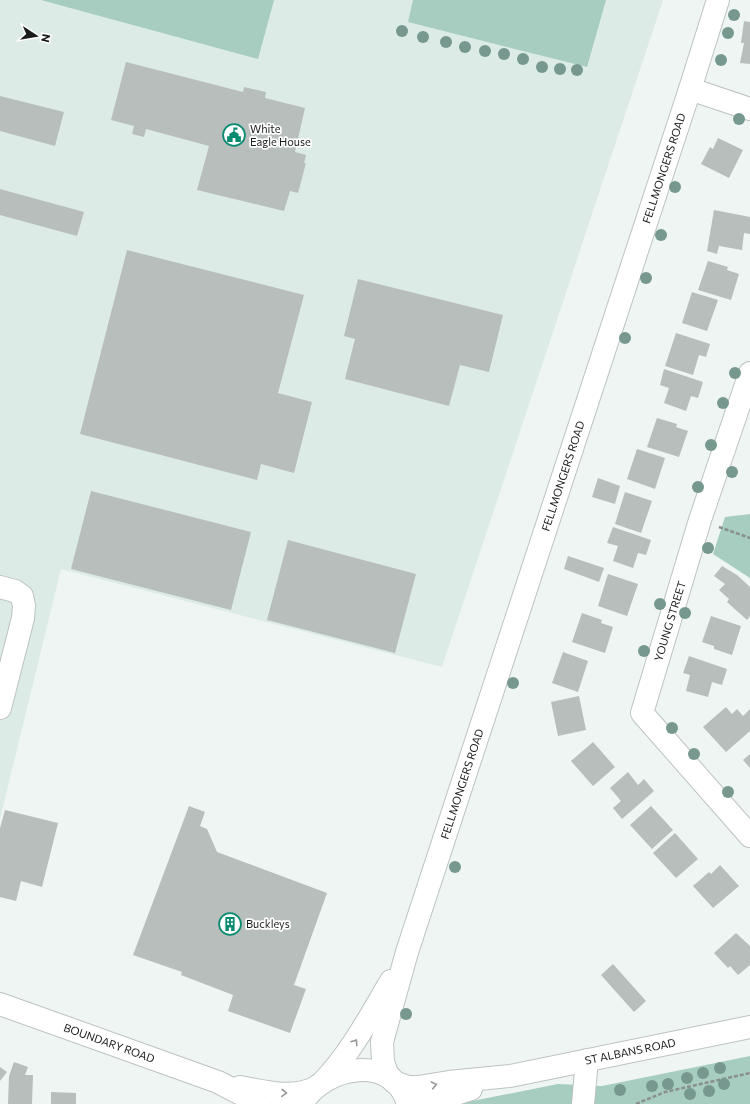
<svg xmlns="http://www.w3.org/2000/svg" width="750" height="1104" font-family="Commissioner,sans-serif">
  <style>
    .built { fill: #dcebe6 }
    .green { fill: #a7cdc0 }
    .building { fill: #b8bebc }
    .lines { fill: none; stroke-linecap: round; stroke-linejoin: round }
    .minor-casing { stroke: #bcc3c0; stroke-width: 24 }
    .major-casing { stroke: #bcc3c0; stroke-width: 24 }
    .path { stroke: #8a8f8d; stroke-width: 2.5; stroke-dasharray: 4 2; stroke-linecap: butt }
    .minor { stroke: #fff; stroke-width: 22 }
    .major { stroke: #fff; stroke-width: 22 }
    .tree { fill: #76988f }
    .oneway { stroke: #989898 }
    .labels { text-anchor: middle; stroke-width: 3.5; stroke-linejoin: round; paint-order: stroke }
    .poi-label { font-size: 11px; fill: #191b1a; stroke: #fff; text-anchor: start }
    .street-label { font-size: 11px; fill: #191b1a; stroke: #fff }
  </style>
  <rect width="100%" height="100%" fill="#eef5f3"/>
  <polygon class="built" points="0,0 663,0 442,667 61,569 0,819"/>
  <g class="green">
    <polygon points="41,0 274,0 258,59"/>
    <polygon points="413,0 606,0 587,67 408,22"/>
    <polygon points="750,514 750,578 713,554 725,517"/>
    <polygon points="750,1056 750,1104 457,1104 558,1084 602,1086"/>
  </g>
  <g class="building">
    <polygon points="744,21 750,22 750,64 740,63 744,43 741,43"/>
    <polygon points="126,62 243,92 244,87 266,92 265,98 305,108 295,152 306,155 304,163 306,163 298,193 290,191 284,211 197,190 209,146 146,129 144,137 132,134 134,126 111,120"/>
    <polygon points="0,96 64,112 55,146 0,131"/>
    <polygon points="718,138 743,150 729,178 701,164 710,147 713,149"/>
    <polygon points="0,189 84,212 77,236 0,215"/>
    <polygon points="714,210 750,217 750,234 744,233 742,250 719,246 717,254 707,251"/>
    <polygon points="127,250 304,295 278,393 312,402 294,473 261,464 257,480 80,434"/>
    <polygon points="708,261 728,267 727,270 739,274 731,300 698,290"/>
    <polygon points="358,279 503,315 489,372 460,365 449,406 345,379 355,339 344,336"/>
    <polygon points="692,292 718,300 707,331 682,323"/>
    <polygon points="676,333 710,344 706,357 699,355 693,375 665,366"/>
    <polygon points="664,369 703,382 698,398 691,396 686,411 664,403 669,388 660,385"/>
    <polygon points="657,418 677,424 676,427 688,431 679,457 647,447"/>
    <polygon points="637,449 665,458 655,489 627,479"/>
    <polygon points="598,478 620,486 615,504 592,497"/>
    <polygon points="91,491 251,532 231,610 71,569"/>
    <polygon points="625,492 652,501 641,533 615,524"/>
    <polygon points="613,527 651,540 646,555 638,553 633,568 613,561 618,546 607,543"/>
    <polygon points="288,540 416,574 395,653 267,620"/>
    <polygon points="568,556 604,568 599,582 564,569"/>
    <polygon points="722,566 737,575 750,587 750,616 747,620 727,602 729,599 719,590 725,584 714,576"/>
    <polygon points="608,574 638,584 627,616 598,606"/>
    <polygon points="582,613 602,620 601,623 613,627 605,653 572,642"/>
    <polygon points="711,616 741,626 732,655 714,649 714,646 702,642"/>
    <polygon points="563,652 588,661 578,692 552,683"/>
    <polygon points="689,656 727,669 722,685 712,682 708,697 686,691 690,675 683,673"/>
    <polygon points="579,696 586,730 558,736 551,702"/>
    <polygon points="726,707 732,714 737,709 743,716 750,709 750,731 726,752 703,727"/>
    <polygon points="593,742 615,767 593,786 571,761"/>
    <polygon points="750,754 750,768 743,760"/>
    <polygon points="628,772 638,785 644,779 654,791 622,819 613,808 621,801 610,788"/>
    <polygon points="189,806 205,812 200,826 207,829 217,852 327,893 294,985 306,989 290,1033 228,1011 233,995 181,975 182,972 133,955"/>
    <polygon points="651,806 673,830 652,849 630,825"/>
    <polygon points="5,810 58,823 42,887 21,881 16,901 0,897 0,828"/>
    <polygon points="675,833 698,859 676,878 653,853"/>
    <polygon points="720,865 739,886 713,908 693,886 709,872 711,874"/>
    <polygon points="736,933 750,946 750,965 738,975 730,966 728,968 714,953"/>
    <polygon points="613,964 646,1001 634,1012 601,975"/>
    <polygon points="14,1062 28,1067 25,1075 33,1075 32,1104 8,1104 9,1076"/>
    <polygon points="0,1067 7,1072 0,1081"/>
    <polygon points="51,1092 76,1093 76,1104 51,1104"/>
  </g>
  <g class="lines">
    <g class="minor-casing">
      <g id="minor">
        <polyline points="690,89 750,109"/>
        <polyline points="750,373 700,520 642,713 750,836"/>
        <polyline points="0,587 15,591 22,596 24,606 23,618 0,708"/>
        <path id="s1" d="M 0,1004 L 218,1082 L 260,1104"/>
        <path id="s2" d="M 396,1083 L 408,1087 L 418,1087 L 449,1082 L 510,1076 L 750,1027"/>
        <path d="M 240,1087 C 265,1092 292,1099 315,1088"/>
        <polyline points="425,1104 471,1089"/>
        <polyline points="583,1104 587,1060"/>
      </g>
    </g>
    <g class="major-casing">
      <g id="major">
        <path id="s3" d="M 393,1081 L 387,1073 L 383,1062 L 382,1042 L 407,952 L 690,89 L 718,0"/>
        <path d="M 322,1083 C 351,1053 370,1016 391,981"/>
        <path d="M 302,1104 C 324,1065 394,1053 408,1104"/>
      </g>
    </g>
    <g class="path">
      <polyline points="719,527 750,538"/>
      <polyline points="636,1104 665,1092 750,1073"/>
    </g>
    <use href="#minor" class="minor"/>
    <use href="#major" class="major"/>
  </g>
  <g class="tree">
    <circle cx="734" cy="15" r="6"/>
    <circle cx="402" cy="31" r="6"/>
    <circle cx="728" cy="33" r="6"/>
    <circle cx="423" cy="37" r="6"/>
    <circle cx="446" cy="42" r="6"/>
    <circle cx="465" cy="47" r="6"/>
    <circle cx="485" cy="51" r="6"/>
    <circle cx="504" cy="54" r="6"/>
    <circle cx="523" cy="59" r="6"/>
    <circle cx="721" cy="60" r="6"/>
    <circle cx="542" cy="67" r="6"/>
    <circle cx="560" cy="69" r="6"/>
    <circle cx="577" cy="70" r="6"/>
    <circle cx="739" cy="119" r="6"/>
    <circle cx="675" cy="187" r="6"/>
    <circle cx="661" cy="235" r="6"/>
    <circle cx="646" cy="278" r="6"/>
    <circle cx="625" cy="338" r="6"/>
    <circle cx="735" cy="373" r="6"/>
    <circle cx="723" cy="403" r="6"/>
    <circle cx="711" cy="445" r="6"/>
    <circle cx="732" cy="472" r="6"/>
    <circle cx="698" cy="487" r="6"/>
    <circle cx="708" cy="548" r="6"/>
    <circle cx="660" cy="604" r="6"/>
    <circle cx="685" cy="613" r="6"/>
    <circle cx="644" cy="651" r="6"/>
    <circle cx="513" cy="683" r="6"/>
    <circle cx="672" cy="728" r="6"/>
    <circle cx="694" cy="754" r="6"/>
    <circle cx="728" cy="792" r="6"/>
    <circle cx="455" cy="867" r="6"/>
    <circle cx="406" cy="1014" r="6"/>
    <circle cx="720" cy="1068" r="6"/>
    <circle cx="703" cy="1073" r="6"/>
    <circle cx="687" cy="1078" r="6"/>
    <circle cx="668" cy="1084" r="6"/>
    <circle cx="724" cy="1084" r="6"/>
    <circle cx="652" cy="1086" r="6"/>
    <circle cx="620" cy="1090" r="6"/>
    <circle cx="709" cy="1091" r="6"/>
    <circle cx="690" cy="1094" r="6"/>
  </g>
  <defs><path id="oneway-chevron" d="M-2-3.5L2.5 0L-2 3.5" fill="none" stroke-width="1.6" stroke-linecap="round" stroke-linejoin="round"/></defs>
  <g class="oneway">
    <use href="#oneway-chevron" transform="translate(355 1042) rotate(-57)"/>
    <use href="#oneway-chevron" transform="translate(434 1085) rotate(-11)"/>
    <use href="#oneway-chevron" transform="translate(284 1093) rotate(3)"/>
  </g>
  <defs>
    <g id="civic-ring" transform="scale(1.15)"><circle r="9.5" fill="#fff" stroke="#098b70" stroke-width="1.5"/><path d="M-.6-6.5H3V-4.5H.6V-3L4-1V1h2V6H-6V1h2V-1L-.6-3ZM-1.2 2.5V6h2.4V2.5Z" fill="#098b70"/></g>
    <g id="building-ring" transform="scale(1.15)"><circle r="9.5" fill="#fff" stroke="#098b70" stroke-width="1.5"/><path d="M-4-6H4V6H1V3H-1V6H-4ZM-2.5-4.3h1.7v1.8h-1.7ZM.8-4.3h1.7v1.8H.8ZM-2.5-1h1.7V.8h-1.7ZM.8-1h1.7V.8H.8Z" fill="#098b70"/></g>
  </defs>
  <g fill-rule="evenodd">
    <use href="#civic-ring" x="234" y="135"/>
    <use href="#building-ring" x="230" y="924"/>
  </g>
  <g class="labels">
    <g class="poi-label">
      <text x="250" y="133">White<tspan x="250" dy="13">Eagle House</tspan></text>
      <text x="246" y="928">Buckleys</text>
    </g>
    <g class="street-label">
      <text dy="4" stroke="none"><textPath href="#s3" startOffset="960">FELLMONGERS ROAD</textPath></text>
      <text dy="4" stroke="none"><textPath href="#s3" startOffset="636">FELLMONGERS ROAD</textPath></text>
      <text transform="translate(670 621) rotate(-73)" y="4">YOUNG STREET</text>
      <text dy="4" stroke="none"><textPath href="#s3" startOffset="312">FELLMONGERS ROAD</textPath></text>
      <text dy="4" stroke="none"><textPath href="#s1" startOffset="116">BOUNDARY ROAD</textPath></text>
      <text dy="4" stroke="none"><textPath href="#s2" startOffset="238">ST ALBANS ROAD</textPath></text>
    </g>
  </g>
  <g transform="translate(36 36) rotate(102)" stroke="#ffffff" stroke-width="3" paint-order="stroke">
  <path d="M0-3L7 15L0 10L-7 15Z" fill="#191b1a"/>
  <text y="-6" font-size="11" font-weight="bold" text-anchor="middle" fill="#191b1a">N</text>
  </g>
</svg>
